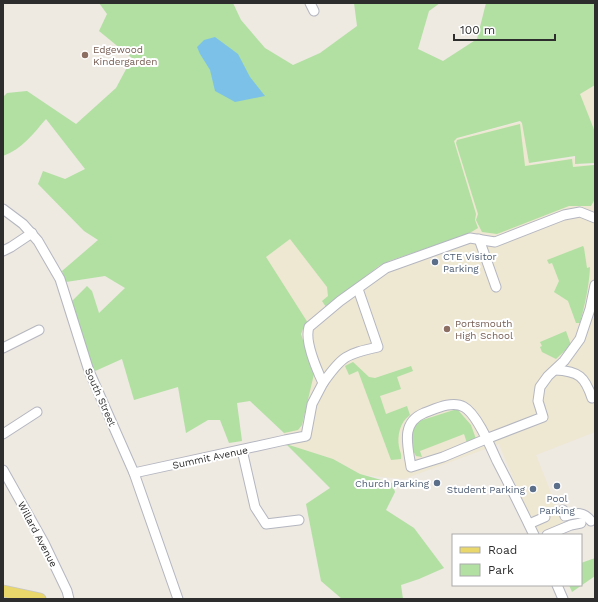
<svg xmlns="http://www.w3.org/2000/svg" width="598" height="602" font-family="'Work Sans',sans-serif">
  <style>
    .education { fill: #eee7d2 }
    .green { fill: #b1e0a2 }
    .water { fill: #7cc2e8 }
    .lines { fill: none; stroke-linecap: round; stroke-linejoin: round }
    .minor-casing { stroke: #b4b6c0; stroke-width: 11 }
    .major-casing { stroke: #c8c8c8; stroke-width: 13 }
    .minor { stroke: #fff; stroke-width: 9 }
    .major { stroke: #e9d76b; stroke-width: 11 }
    .education-dot { fill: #8d6e63; stroke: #fff; stroke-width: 1.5 }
    .service-dot { fill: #5c6f8a; stroke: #fff; stroke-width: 1.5 }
    .labels { text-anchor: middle; stroke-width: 4; stroke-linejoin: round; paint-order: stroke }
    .education-label { font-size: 10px; fill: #785e54; stroke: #fff; text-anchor: start }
    .service-label { font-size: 10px; fill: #4e5e75; stroke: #fff; text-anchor: end }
    .street-label { font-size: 10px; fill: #2d2d2d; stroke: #fff }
  </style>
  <rect width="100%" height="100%" fill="#eee9e1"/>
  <g class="education">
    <polygon points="595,85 595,132 579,94"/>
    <polygon points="525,121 531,164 574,158 579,165 595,165 595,432 536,455 563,523 536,534 499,444 404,479 362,475 333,459 286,444 283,428 261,257 291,235 451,140"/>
  </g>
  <g class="green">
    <path d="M 99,3 L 233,3 L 241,20 L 265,48 L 293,65 L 320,53 L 357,26 L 354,3 L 440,3 L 429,11 L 418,49 L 443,61 L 477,39 L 486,3 L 595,3 L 595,85 L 580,94 L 595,132 L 595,163 L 575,164 L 575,156 L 529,163 L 522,123 L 520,121 L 457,138 L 454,141 L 476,214 L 475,220 L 478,228 L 468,234 L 389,261 L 379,266 L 326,307 L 322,301 L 328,296 L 327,287 L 290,239 L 266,257 L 308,323 L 303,329 L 301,334 L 314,374 L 302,425 L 298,430 L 284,433 L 250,401 L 237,403 L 242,441 L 229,443 L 220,420 L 208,420 L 186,433 L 178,387 L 134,400 L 122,359 L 93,372 L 72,301 L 87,286 L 92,291 L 99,313 L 125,288 L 105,276 L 66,282 L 62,271 L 98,240 L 84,231 L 38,184 L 43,171 L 65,179 L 85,169 L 46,119 C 33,134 22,149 3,156 L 3,97 L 7,93 L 27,91 L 76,124 L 116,88 L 132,58 L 99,31 L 107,14 Z"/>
    <polygon points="520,124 525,166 572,159 573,167 594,165 595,199 591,206 569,206 497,234 482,232 476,220 478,214 456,143 457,140"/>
    <path d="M 583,246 L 584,248 L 587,268 L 590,267 C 589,287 585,304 580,323 L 576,323 L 568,301 L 554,292 L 559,281 L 552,263 L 549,264 L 547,260 Z"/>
    <polygon points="566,331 571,345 556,359 542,352 540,347 542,346 540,342"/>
    <path d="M 353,362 L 369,377 L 375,378 L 411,366 L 413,371 L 397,377 L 401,389 L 380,396 L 386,414 L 407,406 L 410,415 C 400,422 397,435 399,447 C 400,452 402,454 401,459 L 391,460 L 358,371 L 349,375 L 345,366 Z"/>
    <path d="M 457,409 L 471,425 L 476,439 L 467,443 L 464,434 L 420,451 L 422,457 L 416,456 C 409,446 411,433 416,422 Z"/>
    <polygon points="286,444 333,459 360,474 392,483 395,492 386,510 414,528 444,568 419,579 401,585 403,599 342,599 321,581 306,504 330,488"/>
    <polygon points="595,558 595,576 572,592 569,585 581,585 581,563"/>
  </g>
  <polygon class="water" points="215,37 238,54 250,77 265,96 235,102 215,91 210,70 200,54 197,47 204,40"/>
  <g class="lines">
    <g class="minor-casing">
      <g id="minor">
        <polyline points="310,3 314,11"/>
        <polyline points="3,209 23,224 38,241 60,279 89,371 134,473 178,599"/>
        <polyline points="479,239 496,287"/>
        <polyline points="3,251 11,247 32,233"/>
        <polyline points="3,348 39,330"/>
        <path d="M 555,370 C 579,371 585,377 592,398"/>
        <path d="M 323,383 C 342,356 346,354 378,347 L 358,289"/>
        <polyline points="3,434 37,412"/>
        <polyline points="242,450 255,507 266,524 299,520"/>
        <polyline points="3,470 44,543 67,591 69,599"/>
        <path d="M 134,473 L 285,440 L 306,436 L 312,404 L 323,383 C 317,370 304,341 309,327 L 340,301 L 386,268 L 470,238 L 495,242 L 564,215 L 580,212 L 595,218"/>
        <path d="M 563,510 L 565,516 C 577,513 583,511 591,521"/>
        <polyline points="529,524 545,517"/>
        <path d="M 534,535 C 522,510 510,486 497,461 C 491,448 477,414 464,407 C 452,400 435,409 424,413 C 400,423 408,446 411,467 L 443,457 L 486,439 L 543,417 L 538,401 L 540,387 L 548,376 L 564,361 L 580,339 L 590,309 L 595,285"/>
        <polyline points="547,535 571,525 581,523"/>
        <polyline points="557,585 563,599"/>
      </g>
    </g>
    <g class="major-casing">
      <polyline id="major" points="3,591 40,599"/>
    </g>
    <use href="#minor" class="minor"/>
    <use href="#major" class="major"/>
  </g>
  <g class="education-dot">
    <circle cx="85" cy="55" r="4"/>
    <circle cx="447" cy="329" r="4"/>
  </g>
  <g class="service-dot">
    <circle cx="435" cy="262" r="4"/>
    <circle cx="437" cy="483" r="4"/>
    <circle cx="557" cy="486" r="4"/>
    <circle cx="533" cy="489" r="4"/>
  </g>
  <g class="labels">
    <g class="education-label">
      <text x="93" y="53">Edgewood<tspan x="93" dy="12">Kindergarden</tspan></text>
      <text x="455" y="327">Portsmouth<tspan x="455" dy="12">High School</tspan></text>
    </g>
    <g class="service-label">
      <text x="443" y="260" text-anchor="start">CTE Visitor<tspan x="443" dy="12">Parking</tspan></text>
      <text x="429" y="487">Church Parking</text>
      <text x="525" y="493">Student Parking</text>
      <text x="557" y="502" text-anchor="middle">Pool<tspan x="557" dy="12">Parking</tspan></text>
    </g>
    <g class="street-label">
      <text transform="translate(101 397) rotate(66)" y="4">South Street</text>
      <text transform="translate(210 457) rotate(-12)" y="4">Summit Avenue</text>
      <text transform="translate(38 534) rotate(62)" y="4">Willard Avenue</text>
    </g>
  </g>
  <rect width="598" height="602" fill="none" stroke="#2d2d2d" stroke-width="8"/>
  <rect x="452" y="534" width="130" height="52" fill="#ffffff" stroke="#ababab"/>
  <rect x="460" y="547" width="20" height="6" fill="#e9d76b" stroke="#ababab"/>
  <text x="488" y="554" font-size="12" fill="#2d2d2d">Road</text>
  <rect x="460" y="564" width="20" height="12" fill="#b1e0a2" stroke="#ababab"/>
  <text x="488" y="574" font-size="12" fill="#2d2d2d">Park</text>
  <path d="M454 34v6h101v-6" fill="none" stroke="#2d2d2d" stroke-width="2"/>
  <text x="460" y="34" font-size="12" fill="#2d2d2d" stroke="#ffffff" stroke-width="3" paint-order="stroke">100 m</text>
</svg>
